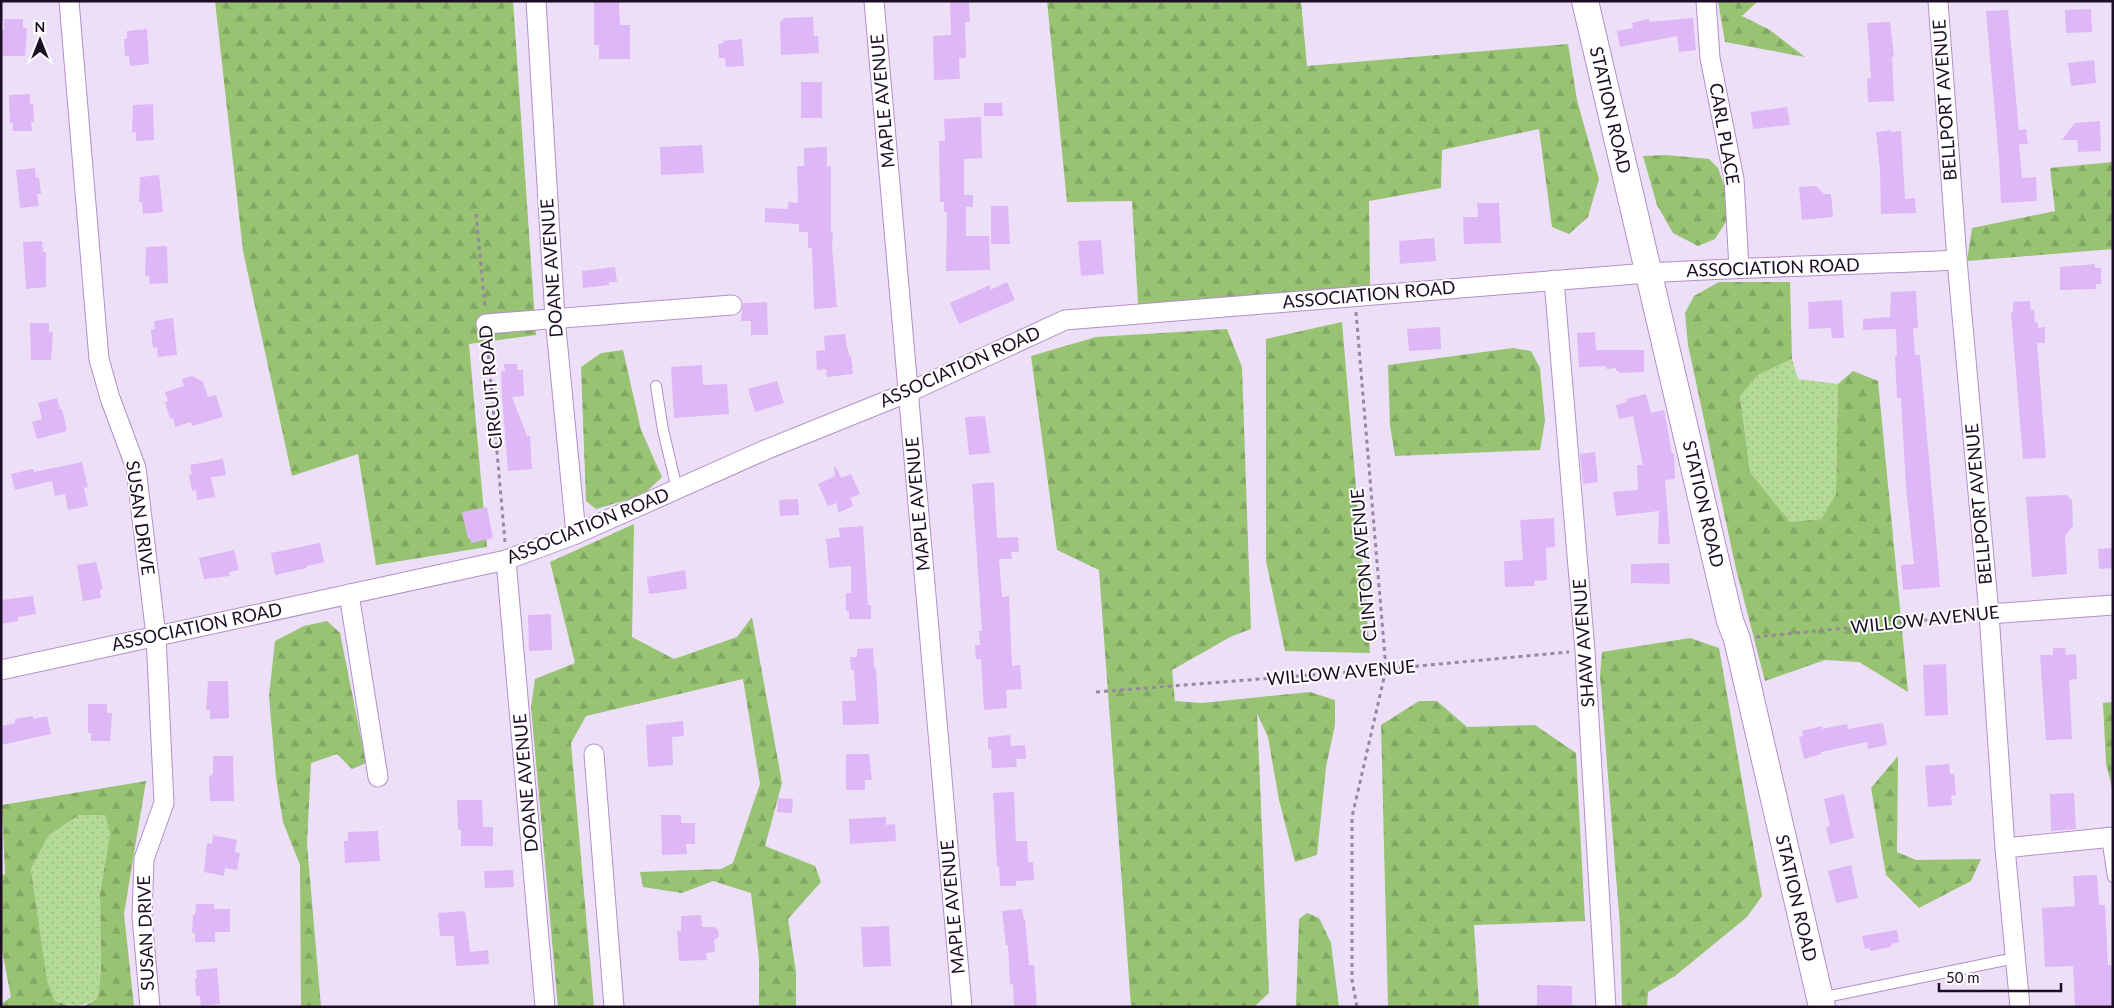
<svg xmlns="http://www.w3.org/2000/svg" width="2114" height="1008" font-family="Lato,sans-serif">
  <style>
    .grass { fill: url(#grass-dots) }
    .forest { fill: url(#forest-firs) }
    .building { fill: #deb7f6 }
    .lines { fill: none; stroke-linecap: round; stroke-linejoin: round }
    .lane-casing { stroke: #b38fc9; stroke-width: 12 }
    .street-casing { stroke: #b38fc9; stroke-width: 21 }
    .secondary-casing { stroke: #b38fc9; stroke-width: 28 }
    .path { stroke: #9788a0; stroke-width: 3; stroke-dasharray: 4 4; stroke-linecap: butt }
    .lane { stroke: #fff; stroke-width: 10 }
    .street { stroke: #fff; stroke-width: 19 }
    .secondary { stroke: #fff; stroke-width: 26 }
    .labels { text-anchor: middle; stroke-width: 4; stroke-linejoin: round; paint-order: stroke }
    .street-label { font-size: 18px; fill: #1c0e24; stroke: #fff }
  </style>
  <defs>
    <pattern id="grass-dots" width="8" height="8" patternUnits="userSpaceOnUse" patternTransform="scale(1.25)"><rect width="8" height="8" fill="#b4db95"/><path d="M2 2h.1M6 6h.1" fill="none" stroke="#9abb80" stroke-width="1.8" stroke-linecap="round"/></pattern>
    <pattern id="forest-firs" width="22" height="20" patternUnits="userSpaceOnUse" patternTransform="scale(1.25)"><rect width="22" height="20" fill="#97c372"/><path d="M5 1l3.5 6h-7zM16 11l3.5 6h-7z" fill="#82a663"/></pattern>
  </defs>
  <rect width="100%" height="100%" fill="#eedff8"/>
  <g class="grass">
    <polygon points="1792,359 1798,379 1838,384 1836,494 1821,519 1790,522 1750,472 1740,396 1758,375"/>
    <path d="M 79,815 L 105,815 L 110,834 L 100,893 L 101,969 L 98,998 C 78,1008 77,1007 55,1001 L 47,980 L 31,869 L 48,836 Z"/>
  </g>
  <g class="forest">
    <polygon points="215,1 513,1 536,335 469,344 487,547 376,565 358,454 292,476 243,251"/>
    <polygon points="1047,1 1301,1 1307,66 1568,44 1577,100 1599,179 1588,217 1569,234 1552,227 1539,129 1442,150 1441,188 1369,201 1370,286 1138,304 1132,201 1067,202"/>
    <polygon points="1718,1 1758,1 1742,16 1770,30 1805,57 1725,42"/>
    <polygon points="1666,155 1709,159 1718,168 1730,202 1727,220 1715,239 1698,246 1673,233 1657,205 1643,156"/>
    <polygon points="2113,162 2113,249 1967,261 1972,228 2055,211 2050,168"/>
    <polygon points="1719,282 1790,282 1792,359 1758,375 1740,396 1750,472 1790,522 1821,519 1836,494 1838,384 1853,371 1878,381 1908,692 1859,662 1825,660 1765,681 1736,569 1688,345 1685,313 1694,296"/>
    <polygon points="1342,322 1370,653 1285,651 1266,561 1266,339"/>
    <polygon points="1227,329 1242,367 1251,629 1232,636 1172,670 1175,701 1202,703 1310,692 1335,700 1335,725 1326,767 1317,855 1295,862 1279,800 1268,737 1257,713 1269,993 1254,1007 1131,1007 1099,570 1057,550 1031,356 1096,337"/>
    <polygon points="1513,348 1531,351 1540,368 1545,421 1540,450 1395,456 1390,426 1388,365"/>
    <polygon points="623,350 641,430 662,477 643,495 596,509 586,501 581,367 601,353"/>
    <polygon points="634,524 632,637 674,659 737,637 752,617 782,783 765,846 815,866 821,882 788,919 796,972 796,1007 759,1007 759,959 751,893 713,881 682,893 643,887 640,872 721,869 733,863 760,784 743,679 586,716 571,743 594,1007 558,1007 531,707 535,679 575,663 550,562"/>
    <polygon points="327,621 340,633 366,763 352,769 337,754 311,763 307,844 321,1007 301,1007 300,865 283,822 276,778 269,696 275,641 304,626"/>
    <polygon points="1690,638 1719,648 1762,896 1747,917 1675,976 1648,992 1647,1007 1622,1007 1620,926 1600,676 1602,652"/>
    <polygon points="1419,701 1437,701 1467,727 1535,725 1576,753 1585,921 1474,925 1479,1007 1388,1007 1381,725"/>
    <polygon points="2113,702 2113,792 2106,763 2103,703"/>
    <polygon points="1898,756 1897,852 1916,860 1981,859 1971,881 1919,908 1886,875 1871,788"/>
    <polygon points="146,781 124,914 134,1007 83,1007 98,998 101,969 100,893 110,834 105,815 79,815 48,836 31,869 47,980 55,1001 74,1007 1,1007 1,1004 11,997 1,945 1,876 5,874 2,805"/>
    <polygon points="1307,913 1319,918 1331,943 1339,1007 1296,1007 1299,919"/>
  </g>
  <g class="building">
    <polygon points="594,1 619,1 620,25 630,25 630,59 599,59 599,45 594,45"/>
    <polygon points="950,1 969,1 970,22 965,22 966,58 959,58 960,79 934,80 933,36 951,35"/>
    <polygon points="2091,9 2092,32 2066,33 2065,10"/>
    <polygon points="2008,10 2018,121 2019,130 2026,129 2028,144 2019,144 2022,178 2036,177 2037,201 2001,203 1999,160 1986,11"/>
    <polygon points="813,17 814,36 818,36 819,53 781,55 780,22 784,18"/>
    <polygon points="1693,18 1696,50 1679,52 1677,36 1620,47 1617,31 1633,28 1632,23 1649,19 1650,22"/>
    <polygon points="4,19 23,19 23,28 27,28 25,56 1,56 1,30 4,30"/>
    <polygon points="1890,22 1894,57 1892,57 1894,101 1868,102 1867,79 1871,78 1867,23"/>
    <polygon points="147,29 149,64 130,66 129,56 125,56 124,39 127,39 127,31"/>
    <polygon points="742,39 744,66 726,67 725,58 719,58 718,44 724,43 723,41"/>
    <polygon points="2094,60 2096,83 2071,86 2068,63"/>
    <rect x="801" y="82" width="21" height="36"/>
    <polygon points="30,94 30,104 33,104 34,122 31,122 32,131 13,131 13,123 10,123 9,95"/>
    <polygon points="984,103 1002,103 1003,116 984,116"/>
    <polygon points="153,104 154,140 136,141 136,132 132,133 133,105"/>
    <polygon points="1787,107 1790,125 1753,129 1751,112"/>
    <polygon points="981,117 982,158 964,159 964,195 973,195 973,207 966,207 966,236 989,236 990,270 946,271 947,212 944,212 944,202 940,202 939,141 945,141 944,119"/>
    <polygon points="2100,121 2101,151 2078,152 2077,140 2062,140 2075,123"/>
    <polygon points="1891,130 1891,132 1901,131 1905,199 1915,198 1916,213 1881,214 1880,169 1876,132"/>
    <polygon points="702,145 704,173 661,175 660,147"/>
    <polygon points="827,147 827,167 831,166 831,231 833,231 832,246 837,307 814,309 812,248 808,248 808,232 799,232 799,224 765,222 765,208 788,209 788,202 798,203 797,166 804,166 804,148"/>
    <polygon points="35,168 36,178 39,177 41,194 37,194 39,206 20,208 16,170"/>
    <polygon points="159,175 163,212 143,214 142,202 139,202 140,177"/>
    <polygon points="1816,186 1824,194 1831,194 1833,217 1802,220 1799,187"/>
    <polygon points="1477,203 1499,203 1501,243 1464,244 1463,217 1478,217"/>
    <polygon points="991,206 1008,206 1010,244 991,244"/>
    <polygon points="1434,238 1436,261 1400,264 1399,241"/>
    <polygon points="1101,240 1104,274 1081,276 1078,241"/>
    <polygon points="42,241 43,252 46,252 46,287 26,289 23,242"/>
    <polygon points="167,246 168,283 150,284 149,276 145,276 146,247"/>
    <polygon points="2095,264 2095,268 2101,268 2101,284 2096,284 2096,289 2060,290 2060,267"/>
    <polygon points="615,267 617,282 609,282 609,285 583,288 582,271"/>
    <polygon points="1007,282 1015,300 959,324 950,303 990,285 990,290"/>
    <polygon points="1916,291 1918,328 1913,328 1915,355 1920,355 1940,587 1903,590 1901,565 1914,564 1906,487 1901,398 1897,398 1895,356 1897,356 1896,329 1863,330 1863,319 1890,317 1891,292"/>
    <polygon points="1842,300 1844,338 1832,338 1831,328 1809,329 1808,302"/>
    <polygon points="2030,301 2031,310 2034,310 2035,323 2038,322 2038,328 2045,327 2045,343 2037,343 2046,458 2023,459 2011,312 2013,312 2013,302"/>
    <polygon points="767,302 768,335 751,335 751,321 741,321 743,303"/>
    <polygon points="173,318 177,355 158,357 157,347 153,348 151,330 155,329 154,321"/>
    <polygon points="30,323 49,323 49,332 53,332 51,360 31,360"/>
    <polygon points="1440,327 1441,349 1409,351 1407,329"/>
    <polygon points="1595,332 1596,350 1644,350 1644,372 1619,373 1619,371 1616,371 1616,368 1606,369 1606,366 1579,367 1577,333"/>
    <polygon points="845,334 847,349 848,349 849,356 851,356 853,374 827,377 826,369 817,370 816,351 825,350 824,336"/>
    <polygon points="504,364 517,364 517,370 523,370 524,396 512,397 527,436 530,436 532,469 508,471 502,397 501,371 505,371"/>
    <polygon points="702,365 703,385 727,384 729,414 674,418 671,367"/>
    <polygon points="192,376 203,382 208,397 216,395 223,417 192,426 191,422 175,427 173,418 170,419 165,402 168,401 165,392 184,386 182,379"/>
    <polygon points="777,381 784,403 755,412 748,389"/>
    <polygon points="1646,394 1651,413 1664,410 1672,453 1674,453 1675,479 1665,480 1670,544 1658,544 1659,511 1616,516 1613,492 1638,490 1637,465 1643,465 1633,416 1619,419 1616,405 1627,402 1626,399"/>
    <polygon points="57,398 60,409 62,409 67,431 37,439 32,422 42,419 38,403"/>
    <polygon points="985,416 990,453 969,455 965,417"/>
    <polygon points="1595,452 1598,482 1583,484 1580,454"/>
    <polygon points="223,459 226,475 211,477 215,497 197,500 196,490 192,491 189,475 192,474 190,465"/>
    <polygon points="82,462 88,487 84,488 88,506 68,510 65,494 55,496 52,481 15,490 11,474 33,469 34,472"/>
    <polygon points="834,467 836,467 841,478 851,474 860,494 850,498 853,506 838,513 837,503 828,506 818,484 835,476"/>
    <polygon points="994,482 997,538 1018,537 1019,552 1011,552 1012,559 999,559 1002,597 1009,596 1012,666 1020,665 1022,689 1006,690 1007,708 984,710 981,659 976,659 975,645 980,645 979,631 982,631 972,484"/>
    <polygon points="2066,495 2072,500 2073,526 2065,536 2067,574 2032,577 2026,497"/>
    <polygon points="798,499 799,515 780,516 779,500"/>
    <polygon points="487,507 493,538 471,543 470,538 468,539 462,512"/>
    <polygon points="1554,518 1555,547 1546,548 1547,580 1534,581 1535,586 1505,587 1504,561 1523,560 1520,520"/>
    <polygon points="863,526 868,605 871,605 871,619 849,619 849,611 846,611 846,593 851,593 851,566 829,568 826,539 840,537 839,528"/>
    <polygon points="320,543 324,562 307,566 307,568 275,575 271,553"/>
    <polygon points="2113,548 2113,568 2099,569 2098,549"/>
    <polygon points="234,550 239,570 229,572 230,576 204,579 199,558"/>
    <polygon points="96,562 103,589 100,590 101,598 83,601 77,565"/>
    <polygon points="1669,563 1670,584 1631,583 1631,564"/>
    <polygon points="685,570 687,589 649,594 647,577"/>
    <polygon points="33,596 36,614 18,617 18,621 1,624 1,600"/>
    <polygon points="551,614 552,650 529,651 528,615"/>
    <polygon points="873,648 874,668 876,668 879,724 843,725 842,701 856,701 854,670 851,670 850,657 857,657 857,649"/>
    <polygon points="2053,648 2065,648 2066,655 2076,654 2077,679 2069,680 2072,739 2046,740 2040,655 2053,655"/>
    <polygon points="1946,664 1948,715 1925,716 1923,665"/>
    <polygon points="208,681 228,681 229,718 210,719 210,710 206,710"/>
    <polygon points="88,704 107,704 107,713 112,713 110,741 91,741 91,733 88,733"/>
    <polygon points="33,716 33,719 47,716 51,734 1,745 1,726 15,723 15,719"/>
    <polygon points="683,721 684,736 672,737 673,765 648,767 646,725"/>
    <polygon points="1883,723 1887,745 1868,749 1867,742 1821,752 1821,754 1804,759 1799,737 1803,736 1802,731 1822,726 1822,729 1847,724 1848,729"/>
    <polygon points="1010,735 1011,746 1025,745 1026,759 1016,759 1017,767 992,768 991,749 988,750 988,737"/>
    <polygon points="846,754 869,754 872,780 865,780 865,790 846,790"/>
    <polygon points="213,756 233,756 234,801 210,801 209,776 213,775"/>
    <polygon points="1949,764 1950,774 1954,774 1956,795 1951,796 1952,805 1928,807 1925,766"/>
    <polygon points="1014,792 1016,841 1027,841 1028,862 1033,862 1034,880 1016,881 1016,886 1000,886 999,866 997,866 993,793"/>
    <polygon points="2074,793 2076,829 2051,831 2050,794"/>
    <polygon points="1844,794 1854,838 1830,844 1826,827 1830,826 1824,799"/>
    <polygon points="778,798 793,799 792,813 777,812"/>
    <polygon points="457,800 482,800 483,827 493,827 493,846 461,846 461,830 458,830"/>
    <polygon points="661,815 681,815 681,823 695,823 695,844 686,844 687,854 662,855"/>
    <polygon points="886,817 886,825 895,824 896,841 850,844 849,819"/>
    <polygon points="378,831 380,861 345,863 344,841 348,841 348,832"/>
    <polygon points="213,835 237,840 235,852 240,853 237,870 225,868 224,876 204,872 207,843 212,844"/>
    <polygon points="1851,865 1858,898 1836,903 1828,871"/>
    <polygon points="513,870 514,887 485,888 484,871"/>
    <polygon points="2097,875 2099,905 2105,905 2108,965 2113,965 2113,1007 2075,1007 2073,966 2045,967 2042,908 2075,906 2073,876"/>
    <polygon points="196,904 214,904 214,909 230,909 230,932 215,932 215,942 195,942 195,933 192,933 193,915 195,915"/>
    <polygon points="1022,909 1024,920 1025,919 1029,965 1034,965 1037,1007 1014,1007 1013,984 1010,985 1008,945 1006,945 1002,911"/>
    <polygon points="465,911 470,952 488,950 489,964 456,966 454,936 440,936 438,913"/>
    <polygon points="701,915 702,927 714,927 718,930 719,937 714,940 715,952 706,953 707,960 679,961 677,931 681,931 681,916"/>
    <polygon points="889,926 891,966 863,967 861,927"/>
    <polygon points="1897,930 1899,942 1891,944 1891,947 1870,951 1870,948 1865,949 1862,936"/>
    <polygon points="217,968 220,1004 201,1006 200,996 196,996 195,979 197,979 196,970"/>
    <polygon points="1537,985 1572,986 1572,1007 1537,1007"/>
  </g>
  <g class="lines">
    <g class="lane-casing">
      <g id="lane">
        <polyline points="656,386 663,430 677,489"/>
        <polyline points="2107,838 2113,877"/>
        <polyline points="1821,998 2015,958"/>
      </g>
    </g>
    <g class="street-casing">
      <g id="street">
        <polyline points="69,1 99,359 110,398 136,468 156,636 164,803 144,859 142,917 150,1007"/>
        <polyline points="536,1 555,318 576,534"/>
        <polyline points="874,1 962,1007"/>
        <polyline points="1706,1 1710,58 1734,179 1739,268"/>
        <polyline points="1938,1 1957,260 1989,614 2005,848 2020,1007"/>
        <polyline points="1554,280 1585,651 1606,1007"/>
        <polyline points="486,324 732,305"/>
        <polyline points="506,560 545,1007"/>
        <polyline points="349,594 378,777"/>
        <polyline points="1989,614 2113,605"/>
        <path d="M 1,670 L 506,560 L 576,534 L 765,450 L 909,392 L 1065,320 L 1648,273 C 1751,267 1854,265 1957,260"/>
        <polyline points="594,754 614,1007"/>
        <polyline points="2005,848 2113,837"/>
      </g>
    </g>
    <g class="secondary-casing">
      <polyline id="secondary" points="1585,1 1730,621 1737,639 1822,1007"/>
    </g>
    <g class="path">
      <polyline points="476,214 485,308"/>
      <polyline points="1356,312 1386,669 1352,817 1352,980 1357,1007"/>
      <polyline points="487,339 505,542"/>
      <polyline points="1756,637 1974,615"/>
      <polyline points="1096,692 1386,669 1569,652"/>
    </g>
    <use href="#lane" class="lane"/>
    <use href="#street" class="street"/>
    <use href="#secondary" class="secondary"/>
  </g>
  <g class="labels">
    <g class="street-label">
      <text transform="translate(1945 100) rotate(-94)" y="6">BELLPORT AVENUE</text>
      <text transform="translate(883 101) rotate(-95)" y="6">MAPLE AVENUE</text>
      <text transform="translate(1610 110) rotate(77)" y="6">STATION ROAD</text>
      <text transform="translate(1724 134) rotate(80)" y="6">CARL PLACE</text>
      <text transform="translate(552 268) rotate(-94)" y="6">DOANE AVENUE</text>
      <text transform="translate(1773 268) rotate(-2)" y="6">ASSOCIATION ROAD</text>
      <text transform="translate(1369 295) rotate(-5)" y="6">ASSOCIATION ROAD</text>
      <text transform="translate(960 367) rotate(-24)" y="6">ASSOCIATION ROAD</text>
      <text transform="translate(491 387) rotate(-95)" y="6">CIRCUIT ROAD</text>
      <text transform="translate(918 504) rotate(-95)" y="6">MAPLE AVENUE</text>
      <text transform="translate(1703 504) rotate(77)" y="6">STATION ROAD</text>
      <text transform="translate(1979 504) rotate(-95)" y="6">BELLPORT AVENUE</text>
      <text transform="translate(140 518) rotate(82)" y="6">SUSAN DRIVE</text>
      <text transform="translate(588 526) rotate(-22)" y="6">ASSOCIATION ROAD</text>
      <text transform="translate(1364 565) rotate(-95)" y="6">CLINTON AVENUE</text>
      <text transform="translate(1925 620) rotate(-6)" y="6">WILLOW AVENUE</text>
      <text transform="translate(197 627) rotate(-12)" y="6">ASSOCIATION ROAD</text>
      <text transform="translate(1584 643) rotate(-94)" y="6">SHAW AVENUE</text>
      <text transform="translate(1341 673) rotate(-5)" y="6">WILLOW AVENUE</text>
      <text transform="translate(526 783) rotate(-95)" y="6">DOANE AVENUE</text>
      <text transform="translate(1796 898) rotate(77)" y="6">STATION ROAD</text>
      <text transform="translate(953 907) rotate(-95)" y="6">MAPLE AVENUE</text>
      <text transform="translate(146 933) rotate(-92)" y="6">SUSAN DRIVE</text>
    </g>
  </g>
  <rect width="2114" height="1008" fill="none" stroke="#1c0e24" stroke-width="5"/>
  <g transform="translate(40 40)" stroke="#ffffff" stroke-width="4" paint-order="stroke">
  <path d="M0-4L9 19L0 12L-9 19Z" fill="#1c0e24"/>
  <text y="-8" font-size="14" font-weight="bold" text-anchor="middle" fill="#1c0e24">N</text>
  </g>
  <path d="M1939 983v8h122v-8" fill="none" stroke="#1c0e24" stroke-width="2.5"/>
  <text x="1946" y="983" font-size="15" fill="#1c0e24" stroke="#ffffff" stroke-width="4" paint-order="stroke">50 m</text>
</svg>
